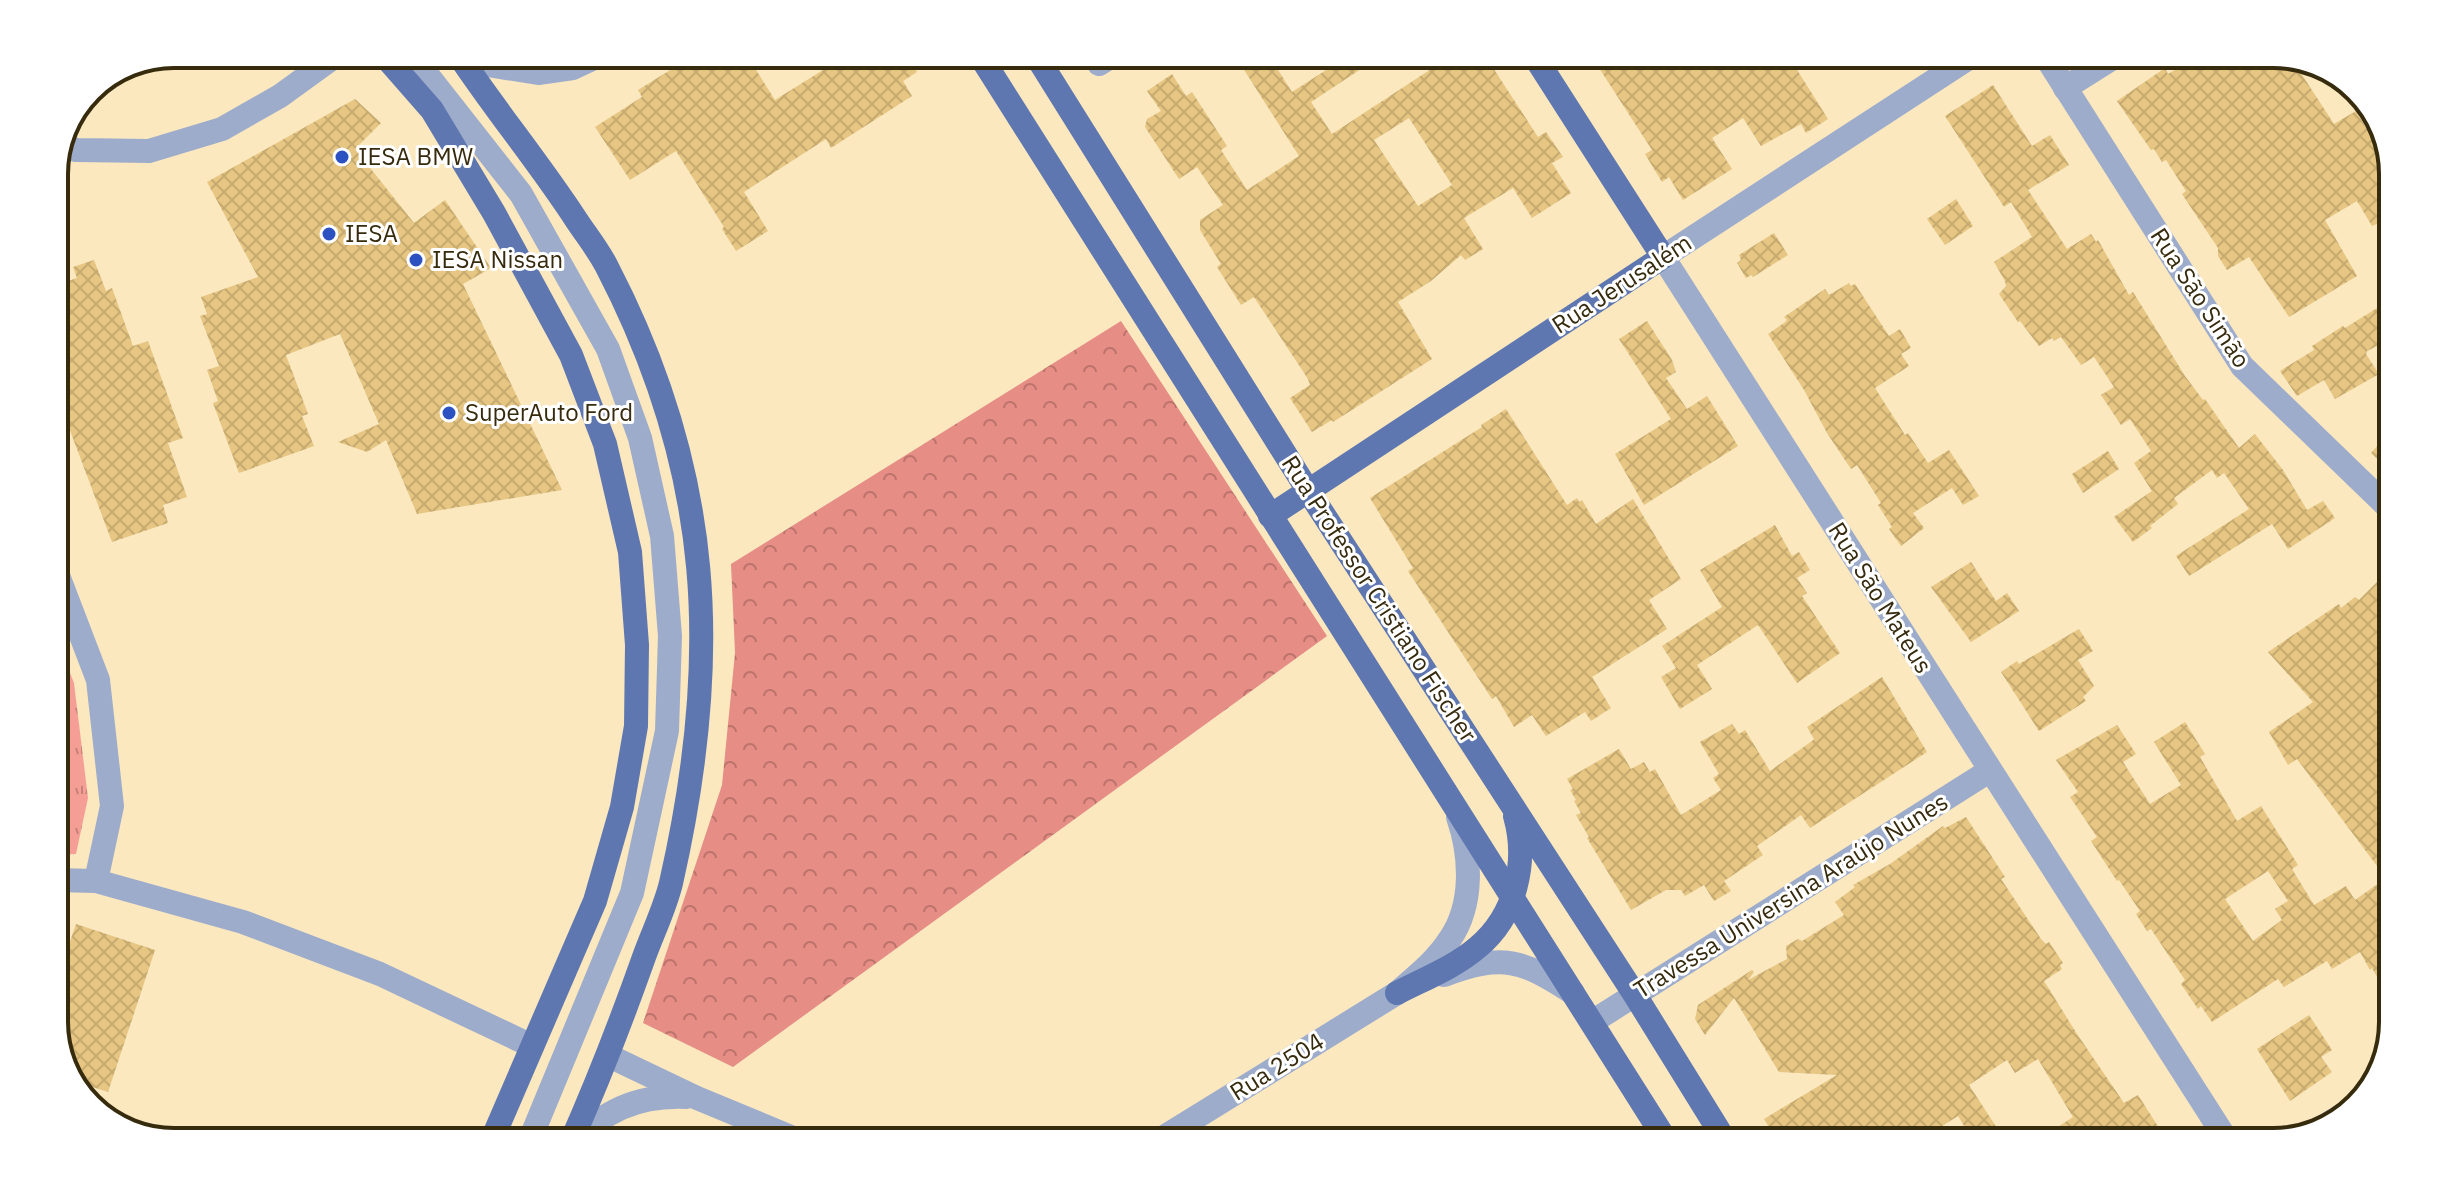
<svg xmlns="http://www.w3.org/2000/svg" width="2447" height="1196" font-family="'IBM Plex Sans',sans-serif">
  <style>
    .forest { fill: url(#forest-crowns) }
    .park { fill: url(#park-tufts) }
    .building { fill: url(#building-cross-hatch); fill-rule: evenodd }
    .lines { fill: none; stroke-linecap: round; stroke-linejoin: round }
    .minor { stroke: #9eaccc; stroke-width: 24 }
    .major { stroke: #5f77b0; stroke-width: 24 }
    .poi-dot { fill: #2c52c2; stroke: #fff; stroke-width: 3 }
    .labels { text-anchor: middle; stroke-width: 6; stroke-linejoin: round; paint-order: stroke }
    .poi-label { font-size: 24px; fill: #372b0e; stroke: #fff; text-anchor: start }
    .street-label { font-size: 24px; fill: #372b0e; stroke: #fff }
    .rim { fill: none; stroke: #372b0e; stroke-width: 4 }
  </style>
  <defs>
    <pattern id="forest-crowns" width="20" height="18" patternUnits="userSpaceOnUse" patternTransform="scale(2)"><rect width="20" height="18" fill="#e68d85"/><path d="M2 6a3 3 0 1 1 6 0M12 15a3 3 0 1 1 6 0" fill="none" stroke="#bb736b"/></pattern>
    <pattern id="park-tufts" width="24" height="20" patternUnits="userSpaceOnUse" patternTransform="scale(2)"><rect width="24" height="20" fill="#f59e96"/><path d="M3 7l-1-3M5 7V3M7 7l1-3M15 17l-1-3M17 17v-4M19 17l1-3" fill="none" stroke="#c78179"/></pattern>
    <pattern id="building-cross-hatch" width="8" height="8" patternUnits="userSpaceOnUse" patternTransform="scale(2)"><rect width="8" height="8" fill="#e6c682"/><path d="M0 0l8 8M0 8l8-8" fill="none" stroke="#c6aa6f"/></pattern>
  </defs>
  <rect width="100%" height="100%" fill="#fbe8bf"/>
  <polygon class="forest" points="1121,321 1327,636 733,1067 643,1023 722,785 735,653 731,564"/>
  <polygon class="park" points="54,633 74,683 88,798 76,854 54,855"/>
  <g class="building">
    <polygon points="696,54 746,54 775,100 831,65 824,54 906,54 917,72 903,81 912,96 831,148 826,139 744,192 768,231 736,251 722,229 724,227 676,151 630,180 595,127 642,97 638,90"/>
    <path d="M 1234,54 L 1268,54 L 1292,92 L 1351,54 L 1361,69 L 1311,102 L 1332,134 L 1454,54 L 1484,54 L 1538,137 L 1546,132 L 1563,157 L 1552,163 L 1571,193 L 1532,218 L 1513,188 L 1464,218 L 1483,249 L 1465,260 L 1461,255 L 1431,281 L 1398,302 L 1432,359 L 1333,422 L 1332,420 L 1312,432 L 1290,398 L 1310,385 L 1308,379 L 1254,297 L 1241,305 L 1217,267 L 1221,264 L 1200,230 L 1200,220 L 1223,205 L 1197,167 L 1179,179 L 1145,127 L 1147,119 L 1161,111 L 1147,91 L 1172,74 L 1186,96 L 1192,92 L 1227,146 L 1221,150 L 1247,190 L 1299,156 ZM 1409,118 L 1452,185 L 1418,206 L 1374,140 Z"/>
    <polygon points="1590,54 1787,54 1828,119 1806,133 1801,124 1761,146 1743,118 1712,138 1732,169 1683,200 1669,177 1662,182 1645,154 1652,150"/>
    <polygon points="2201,54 2273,54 2291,58 2334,124 2356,111 2368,131 2378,124 2393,167 2393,249 2377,224 2372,226 2357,201 2325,220 2357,276 2289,317 2249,257 2227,270 2218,256 2218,248 2182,194 2186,191 2166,160 2162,162 2154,149 2151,150 2117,101 2165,68 2168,74"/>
    <polygon points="1993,85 2032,146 2050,135 2069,165 2028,190 2067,249 2091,234 2096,242 2098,240 2129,295 2133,292 2185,376 2203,400 2205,399 2239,448 2255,434 2283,470 2307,510 2323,501 2335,518 2288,549 2272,524 2189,576 2176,556 2249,509 2224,473 2217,478 2212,470 2174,498 2178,504 2150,526 2152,528 2133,542 2114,517 2152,491 2134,463 2151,451 2130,419 2121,425 2101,395 2114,387 2094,357 2081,365 2061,337 2054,341 2052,338 2039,346 2020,321 2018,322 1999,294 2006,286 2005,281 1994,262 2032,237 2011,202 2004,207 1945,116"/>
    <polygon points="355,99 381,123 355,149 414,223 445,200 491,268 463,284 562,490 417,514 386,440 367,452 338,442 379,424 340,334 286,355 308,414 302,416 314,446 239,473 213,403 218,401 207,370 219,366 200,316 207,314 201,297 258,277 207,182"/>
    <polygon points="1956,199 1973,226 1945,245 1927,219"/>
    <polygon points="1774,233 1788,255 1753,277 1751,275 1746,278 1737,263 1741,260 1739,255"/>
    <polygon points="94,260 106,291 112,288 133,346 148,341 183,438 168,443 187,497 163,505 168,523 112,542 54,388 54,286 77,278 73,267"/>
    <polygon points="1849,283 1851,286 1855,284 1889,336 1900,329 1911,348 1901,354 1909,366 1875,388 1905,435 1908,433 1928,463 1949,450 1979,496 1963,505 1952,488 1913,513 1924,528 1901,546 1889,529 1892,527 1878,505 1881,503 1857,465 1851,469 1827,433 1804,390 1768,334 1784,323 1787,320 1784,317 1825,289 1829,295"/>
    <polygon points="2393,298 2393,338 2367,351 2366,354 2379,374 2335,399 2324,380 2297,396 2280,371 2314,350 2312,346 2343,326 2345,328"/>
    <polygon points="1647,321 1672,360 1676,372 1666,378 1687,409 1707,396 1738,446 1644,505 1615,454 1671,419 1619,339"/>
    <polygon points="1506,409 1567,505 1577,498 1579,502 1582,500 1596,524 1633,499 1681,579 1649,600 1667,629 1592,677 1611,708 1591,721 1585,712 1546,736 1532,715 1514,727 1496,696 1492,699 1408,571 1413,568 1370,498 1482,427 1481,425"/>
    <polygon points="2393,428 2393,474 2371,453"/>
    <polygon points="2108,451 2119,469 2083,493 2072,474"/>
    <polygon points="1775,525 1792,556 1799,552 1810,570 1797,578 1807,593 1802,596 1840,653 1797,683 1758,625 1697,665 1712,689 1680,709 1661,677 1676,668 1662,646 1722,607 1700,570"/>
    <polygon points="1971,562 1996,601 2007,593 2019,611 1971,642 1931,587"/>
    <path d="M 2378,581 L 2393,595 L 2393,925 L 2385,930 L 2393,944 L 2393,1006 L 2372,968 L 2370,970 L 2360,952 L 2332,969 L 2327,961 L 2284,987 L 2278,979 L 2212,1022 L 2201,1006 L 2198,1009 L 2181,984 L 2185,980 L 2151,929 L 2147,931 L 2136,914 L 2140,911 L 2119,880 L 2117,881 L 2091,841 L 2097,837 L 2070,797 L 2078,792 L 2056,760 L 2117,725 L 2136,754 L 2123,762 L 2150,804 L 2181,785 L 2154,742 L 2185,722 L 2205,754 L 2200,757 L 2237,821 L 2261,806 L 2298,865 L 2292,869 L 2314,905 L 2346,886 L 2355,900 L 2386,878 L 2297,759 L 2288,765 L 2269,732 L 2313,702 L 2268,652 L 2339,604 L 2341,608 L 2355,597 L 2359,600 ZM 2268,871 L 2288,901 L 2275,909 L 2282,920 L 2253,941 L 2225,899 Z"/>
    <polygon points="2079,629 2093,651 2078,660 2094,686 2083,697 2086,701 2039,731 2001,672 2017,661 2019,664"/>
    <polygon points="1882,677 1927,752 1810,828 1801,815 1757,846 1763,855 1724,881 1731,891 1714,901 1704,885 1685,896 1681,890 1666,890 1631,910 1587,838 1589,837 1576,815 1581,813 1574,801 1576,800 1570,790 1573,789 1567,779 1619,749 1631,769 1644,762 1650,772 1655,769 1681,815 1721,790 1713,778 1719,774 1700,742 1732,724 1739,734 1745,730 1770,771 1812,741 1814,739 1807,727"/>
    <polygon points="1966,817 2005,877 2001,879 2041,939 2046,944 2049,942 2063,963 2060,965 2062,969 2044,981 2077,1034 2124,1103 2138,1095 2168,1142 2035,1142 2073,1117 2038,1059 2015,1073 2007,1060 1969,1085 2006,1142 1974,1142 1958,1116 1917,1142 1778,1142 1764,1119 1837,1075 1779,1072 1734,998 1705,1035 1695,1019 1698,1005 1752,970 1754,972 1748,980 1787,959 1786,946 1798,939 1802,941 1844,915 1835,902 1855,887 1853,885 1890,864 1943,826 1945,828"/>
    <polygon points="76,924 155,950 108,1092 71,1080 54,1030 54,989"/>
    <polygon points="2309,1015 2332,1050 2321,1057 2332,1072 2290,1101 2257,1049"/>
  </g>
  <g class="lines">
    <g class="minor">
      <polyline points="411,54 521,194 608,349 640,438 662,536 670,636 667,731 632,893 529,1142"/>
      <polyline points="1975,54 1663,257 2228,1142"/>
      <polyline points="2044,54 2242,366 2393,512"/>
      <polyline points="463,61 538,73 573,68 603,54"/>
      <polyline points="1099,64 1115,54"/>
      <polyline points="2065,88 2119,54"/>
      <polyline points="64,146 76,150 149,151 222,129 280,96 338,54"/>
      <polyline points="54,565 98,680 112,806 96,881"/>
      <polyline points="54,880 96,881 243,922 380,974 532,1046"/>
      <path d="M 1444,975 C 1502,953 1523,960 1573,993"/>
      <polyline points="1592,1022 1989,771"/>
      <polyline points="609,1056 697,1098 803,1142"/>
      <polyline points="2323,1127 2349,1111"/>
      <path d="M 577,1142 C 605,1108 644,1095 687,1097"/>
      <path d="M 1156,1142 L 1397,993 C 1416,976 1436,961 1450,939 C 1474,904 1471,855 1458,817"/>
    </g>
    <g class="major">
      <polyline points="383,54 432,110 494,213 571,355 605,444 630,552 637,645 636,726 622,807 595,901 491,1142"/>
      <path d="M 458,54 C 496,111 540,164 577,221 C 587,236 599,251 607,267 C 714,473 722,659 671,883 C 665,908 653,932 644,957 C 622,1019 598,1081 571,1142"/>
      <polyline points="979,54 1667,1142"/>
      <polyline points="1035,54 1307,489 1635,995 1726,1142"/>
      <polyline points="1270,516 1663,257 1533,54"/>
      <path d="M 1397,993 C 1424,979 1455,967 1478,947 C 1516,915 1528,862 1515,816"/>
    </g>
  </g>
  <g class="poi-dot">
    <circle cx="342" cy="157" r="8"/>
    <circle cx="329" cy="234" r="8"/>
    <circle cx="416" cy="260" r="8"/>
    <circle cx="449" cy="413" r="8"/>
  </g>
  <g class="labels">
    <g class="poi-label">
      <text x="358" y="165">IESA BMW</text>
      <text x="345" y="242">IESA</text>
      <text x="432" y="268">IESA Nissan</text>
      <text x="465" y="421">SuperAuto Ford</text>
    </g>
    <g class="street-label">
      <text transform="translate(1622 284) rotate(-33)" y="8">Rua Jerusalém</text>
      <text transform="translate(2200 298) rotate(57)" y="8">Rua São Simão</text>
      <text transform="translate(1880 598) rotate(58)" y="8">Rua São Mateus</text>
      <text transform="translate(1379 599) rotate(57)" y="8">Rua Professor Cristiano Fischer</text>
      <text transform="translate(1791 896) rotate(-32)" y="8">Travessa Universina Araújo Nunes</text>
      <text transform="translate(1277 1067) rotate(-32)" y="8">Rua 2504</text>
    </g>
  </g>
  <path d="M0 0H2447V1196H0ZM174 68H2273A106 106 0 0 1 2379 174V1022A106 106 0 0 1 2273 1128H174A106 106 0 0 1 68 1022V174A106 106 0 0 1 174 68Z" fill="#fff" fill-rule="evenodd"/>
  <path class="rim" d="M174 68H2273A106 106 0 0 1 2379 174V1022A106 106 0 0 1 2273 1128H174A106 106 0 0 1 68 1022V174A106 106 0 0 1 174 68Z"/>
</svg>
